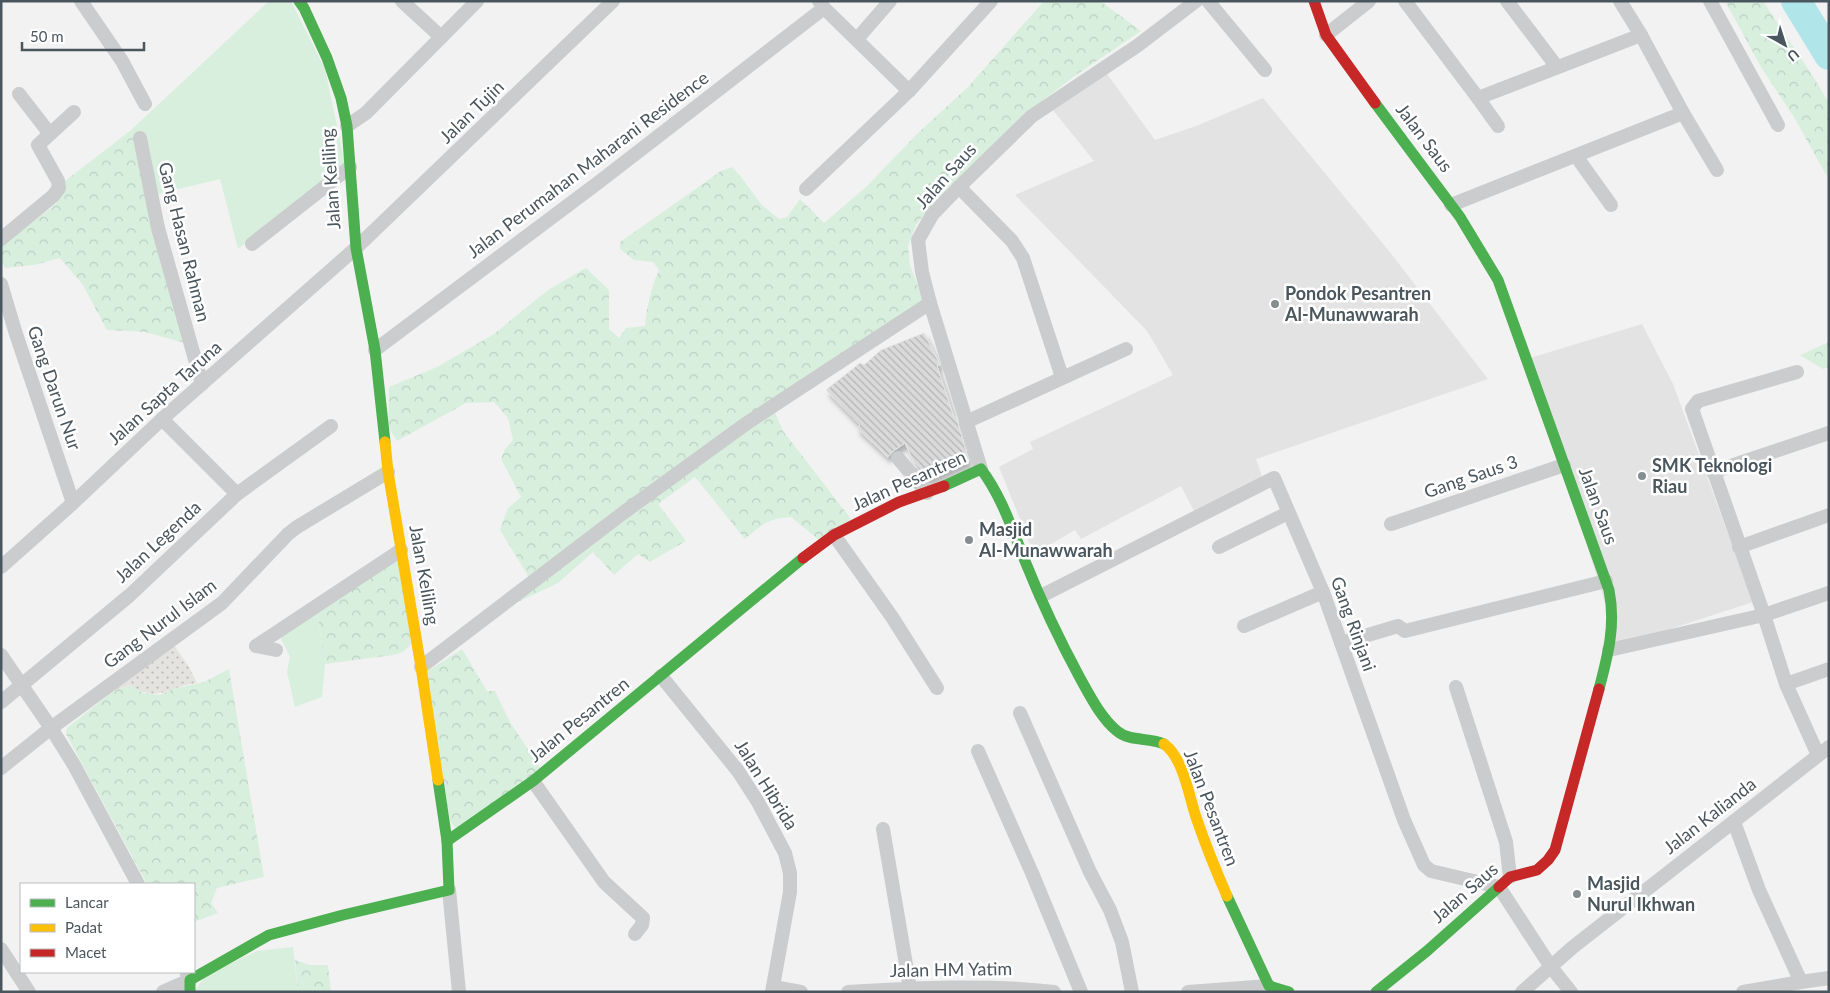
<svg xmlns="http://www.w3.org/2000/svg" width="1830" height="993" font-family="Lato,sans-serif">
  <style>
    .education { fill: #e4e3e3 }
    .green { fill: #d8efde }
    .forest { fill: url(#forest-crowns) }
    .sand { fill: url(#sand-dots) }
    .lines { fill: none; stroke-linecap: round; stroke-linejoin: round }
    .river { stroke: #b0e5ea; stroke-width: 30 }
    .building { fill: url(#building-back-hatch); stroke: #e3e4e4; filter: url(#shadow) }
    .street { stroke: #cacccd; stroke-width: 14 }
    .fast { stroke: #4caf50; stroke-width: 11 }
    .slow { stroke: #ffc107; stroke-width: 11 }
    .jam { stroke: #c62828; stroke-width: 11 }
    .poi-dot { fill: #858d91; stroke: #fff; stroke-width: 2 }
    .labels { text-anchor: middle; stroke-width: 5; stroke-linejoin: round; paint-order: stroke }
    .street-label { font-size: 18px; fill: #4a565d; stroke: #fff }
    .poi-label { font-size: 18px; font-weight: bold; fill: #4a565d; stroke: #fff; text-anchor: start }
  </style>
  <defs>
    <pattern id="forest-crowns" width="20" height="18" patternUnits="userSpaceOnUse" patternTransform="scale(1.25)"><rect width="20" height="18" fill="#d8efde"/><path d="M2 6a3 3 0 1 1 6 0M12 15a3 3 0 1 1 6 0" fill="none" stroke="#bbcfc1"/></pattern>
    <pattern id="sand-dots" width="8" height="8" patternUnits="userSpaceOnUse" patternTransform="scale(1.25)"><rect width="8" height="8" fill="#e5e3df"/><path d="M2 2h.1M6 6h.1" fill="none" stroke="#bcbbb8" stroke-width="1.8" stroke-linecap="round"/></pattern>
    <pattern id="building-back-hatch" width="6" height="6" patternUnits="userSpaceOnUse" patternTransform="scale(1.25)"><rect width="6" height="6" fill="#dadadb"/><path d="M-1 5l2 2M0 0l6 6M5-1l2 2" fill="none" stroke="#b3b4b5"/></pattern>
    <filter id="shadow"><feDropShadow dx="3" dy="5.5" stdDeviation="2.5" flood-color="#0004"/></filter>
  </defs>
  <rect width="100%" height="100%" fill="#f2f2f2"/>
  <g class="education">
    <polygon points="1107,74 1155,140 1196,126 1263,98 1389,251 1488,379 1256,459 1263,479 1195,513 1181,486 1081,539 1075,530 1034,554 999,467 1033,449 1030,442 1173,375 1147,331 1015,195 1094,161 1052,109"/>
    <polygon points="1642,324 1673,384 1753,602 1618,646 1530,358"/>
  </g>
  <g class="green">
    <polygon points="269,1 291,1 325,69 345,164 238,249 220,179 146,197 131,130"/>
    <polygon points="317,613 325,664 322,697 295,707 287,672 290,657 281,639 284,632"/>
    <polygon points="293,947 298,992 194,992 206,975 257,951"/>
  </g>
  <g class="forest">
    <path d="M 1044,1 L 1100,1 L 1141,31 L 1076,75 L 1030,110 L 931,206 L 916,225 L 908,246 L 910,265 L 924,302 L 771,403 L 783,431 L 851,519 L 819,540 L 791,517 C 766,519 763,524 745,539 L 695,477 L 658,504 L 686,541 L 650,562 L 638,554 L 614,575 L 593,552 L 558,583 L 516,603 L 504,594 L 530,579 L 500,530 L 508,508 L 521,497 L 501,459 L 505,449 L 513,440 L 508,418 L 494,402 L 466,403 L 397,441 L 388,427 L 389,387 L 437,367 L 494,334 L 548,290 L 586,268 L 609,290 L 609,329 L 619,338 L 626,328 L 645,326 C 647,306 651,288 659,270 L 653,262 L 634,260 L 620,249 L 620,242 L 721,171 L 732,167 L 741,177 L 762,205 L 779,219 L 787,217 L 800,199 L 824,223 L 866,187 L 917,134 L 968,87 Z"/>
    <polygon points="1725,1 1763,1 1814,78 1829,103 1829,180 1795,119 1761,67"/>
    <polygon points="131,130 158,244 185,343 145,332 107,330 83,285 60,258 34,265 5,268 1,260 1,246 55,205 65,190 65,181"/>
    <polygon points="1829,342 1829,367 1823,369 1800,355"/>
    <polygon points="399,556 411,644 403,652 393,655 325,664 317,613"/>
    <polygon points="462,649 487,691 495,691 510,722 541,769 456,829 450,821 426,672"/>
    <polygon points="229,669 264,877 217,888 211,903 218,913 194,922 194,884 147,884 66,734 67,728 115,690 131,685 143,693 160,695 173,689 204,682"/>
    <polygon points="295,960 309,965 328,965 331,992 298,992"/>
  </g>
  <path class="sand" d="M 174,645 L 189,667 L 197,683 C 168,686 159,704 130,685 L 115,690 Z"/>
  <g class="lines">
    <polyline class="river" points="1796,1 1829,55"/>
  </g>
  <polygon class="building" points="924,333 940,365 937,366 954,418 956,417 969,461 927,480 915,465 905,443 893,451 888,457 857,428 860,425 826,390 860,363 864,365 881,350"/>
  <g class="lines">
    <g class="street">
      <polyline points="81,1 122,61 145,104"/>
      <polyline points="402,1 441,37"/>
      <polyline points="819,1 824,8 909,91"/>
      <polyline points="1208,1 1265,70"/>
      <polyline points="1405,1 1478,98 1641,35"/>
      <polyline points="1507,1 1557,67"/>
      <polyline points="1710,1 1778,125"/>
      <polyline points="1326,35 1369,1"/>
      <polyline points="857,39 890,1"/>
      <polyline points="19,94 50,134"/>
      <polyline points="1478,98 1498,126"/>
      <polyline points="1683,113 1717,170"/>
      <polyline points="347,126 366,113 477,1"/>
      <polyline points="140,138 158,228 202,384"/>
      <polyline points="1576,156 1611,205"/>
      <polyline points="959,187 1012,241 1023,258 1062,377"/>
      <polyline points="806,189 909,91 991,1"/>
      <polyline points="1451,205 1683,113 1641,35 1620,1"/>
      <polyline points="1,239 53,196 59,188 58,181 38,145 74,112"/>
      <polyline points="252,244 350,167"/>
      <polyline points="1,284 16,334 73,503"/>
      <polyline points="375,350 599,182 824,8"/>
      <polyline points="1797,372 1698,401 1692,409 1764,615 1786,684 1818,755"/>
      <polyline points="162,419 237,494"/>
      <polyline points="966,422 1126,349"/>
      <polyline points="898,458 927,493"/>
      <polyline points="981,469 930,303 922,272 918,240 932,215 959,187 1032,116 1137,46 1196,1"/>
      <polyline points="1713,472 1829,433"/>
      <polyline points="1391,524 1564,465"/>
      <polyline points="834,535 892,617 937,688"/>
      <polyline points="1219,547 1288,513"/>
      <polyline points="1739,547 1829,515"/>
      <polyline points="1,567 73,503 162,419 356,248 613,1"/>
      <polyline points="1041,596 1274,478 1323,592 1404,820 1424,865 1431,871 1499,887 1551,967 1571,992"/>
      <polyline points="1244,626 1323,592"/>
      <polyline points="1341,643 1398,626 1405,631 1606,581"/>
      <polyline points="256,646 401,550"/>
      <polyline points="256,646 276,650"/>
      <polyline points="1609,650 1764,615 1829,593"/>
      <polyline points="1,655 51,728 74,765 138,884"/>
      <polyline points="421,667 623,513 747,423 930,303"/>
      <polyline points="661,676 738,771 758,802 785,853 790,873 790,892 772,992"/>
      <polyline points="1786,684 1829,669"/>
      <polyline points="1456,687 1506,842 1510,877"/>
      <polyline points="1,702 130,595 237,494 331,426"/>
      <polyline points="1020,713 1090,872 1110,910 1122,942 1132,992"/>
      <polyline points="978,751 1032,873 1081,992"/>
      <polyline points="1,768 51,728 222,603 288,534 297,527 388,472"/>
      <polyline points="533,781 604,882 643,918 642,925 635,934"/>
      <polyline points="1734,822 1759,890 1801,982 1829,978"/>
      <polyline points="883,829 910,988"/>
      <polyline points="449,890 459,992"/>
      <polyline points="1,949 29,992"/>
      <polyline points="773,987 801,992"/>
      <polyline points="163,992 190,980 187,974"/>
      <path d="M 848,992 C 916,988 986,984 1054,992"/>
      <polyline points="1188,992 1269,986"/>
      <polyline points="1522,992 1573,947 1829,747"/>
      <polyline points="1743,992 1801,982"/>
    </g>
    <g class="fast">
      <polyline points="299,1 304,8 327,58 341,98 347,126 356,248 375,350 385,442"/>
      <path d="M 1375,103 L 1460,217 L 1498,280 L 1609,590 C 1616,625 1608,655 1599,689"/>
      <path d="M 944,486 L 981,469 C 1002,497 1012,529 1025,561 C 1041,601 1060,641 1080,678 C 1090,696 1101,718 1117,731 C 1130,742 1149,737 1164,744"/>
      <polyline points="447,841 533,781 803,558"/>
      <polyline points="1227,896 1269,986 1289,992"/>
      <polyline points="190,992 190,980 269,935 343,915 449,890 447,841 438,780"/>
      <polyline points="1376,992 1427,951 1499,887"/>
    </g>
    <g class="slow">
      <polyline points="385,442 388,472 421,667 438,780"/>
      <path d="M 1164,744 C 1184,758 1189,798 1197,820 C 1206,846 1216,871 1227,896"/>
    </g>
    <g class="jam">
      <polyline points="1314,1 1326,35 1375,103"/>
      <polyline points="803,558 834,535 899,502 944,486"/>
      <polyline points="1499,887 1510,877 1537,870 1548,860 1555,850 1599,689"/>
    </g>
  </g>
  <g class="poi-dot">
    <circle cx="1275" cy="304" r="5"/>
    <circle cx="1642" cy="476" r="5"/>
    <circle cx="969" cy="540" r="5"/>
    <circle cx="1577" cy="894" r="5"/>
  </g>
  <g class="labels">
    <g class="street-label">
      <text transform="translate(472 112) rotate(-44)" y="6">Jalan Tujin</text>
      <text transform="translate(1424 138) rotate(53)" y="6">Jalan Saus</text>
      <text transform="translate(588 165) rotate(-37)" y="6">Jalan Perumahan Maharani Residence</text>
      <text transform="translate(946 176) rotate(-48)" y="6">Jalan Saus</text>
      <text transform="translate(331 179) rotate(-94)" y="6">Jalan Keliling</text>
      <text transform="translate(184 242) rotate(76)" y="6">Gang Hasan Rahman</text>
      <text transform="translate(54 388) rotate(71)" y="6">Gang Darun Nur</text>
      <text transform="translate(165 393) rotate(-42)" y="6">Jalan Sapta Taruna</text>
      <text transform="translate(1471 477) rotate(-19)" y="6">Gang Saus 3</text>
      <text transform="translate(909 481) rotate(-24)" y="6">Jalan Pesantren</text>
      <text transform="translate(1598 506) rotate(70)" y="6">Jalan Saus</text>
      <text transform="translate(158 542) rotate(-43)" y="6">Jalan Legenda</text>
      <text transform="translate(424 575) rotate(80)" y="6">Jalan Keliling</text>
      <text transform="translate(160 624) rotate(-37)" y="6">Gang Nurul Islam</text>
      <text transform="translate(1353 624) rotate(70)" y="6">Gang Rinjani</text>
      <text transform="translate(579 720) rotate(-39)" y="6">Jalan Pesantren</text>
      <text transform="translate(766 785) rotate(58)" y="6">Jalan Hibrida</text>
      <text transform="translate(1211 808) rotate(69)" y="6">Jalan Pesantren</text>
      <text transform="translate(1710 816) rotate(-38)" y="6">Jalan Kalianda</text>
      <text transform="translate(1465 893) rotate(-41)" y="6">Jalan Saus</text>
      <text transform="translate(951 970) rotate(-1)" y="6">Jalan HM Yatim</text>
    </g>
    <g class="poi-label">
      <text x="1285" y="300">Pondok Pesantren<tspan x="1285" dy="21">Al-Munawwarah</tspan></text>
      <text x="1652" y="472">SMK Teknologi<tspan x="1652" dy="21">Riau</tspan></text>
      <text x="979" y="536">Masjid<tspan x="979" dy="21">Al-Munawwarah</tspan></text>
      <text x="1587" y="890">Masjid<tspan x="1587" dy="21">Nurul Ikhwan</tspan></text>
    </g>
  </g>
  <rect width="1830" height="993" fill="none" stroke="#4a565d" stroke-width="5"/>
  <rect x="20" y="883" width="175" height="90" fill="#ffffff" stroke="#b7bbbe"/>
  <rect x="30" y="899" width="25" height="8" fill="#4caf50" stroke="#b7bbbe"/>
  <text x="65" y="908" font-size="15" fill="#4a565d">Lancar</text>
  <rect x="30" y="924" width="25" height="8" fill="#ffc107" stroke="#b7bbbe"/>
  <text x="65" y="933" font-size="15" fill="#4a565d">Padat</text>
  <rect x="30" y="949" width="25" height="8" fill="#c62828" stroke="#b7bbbe"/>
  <text x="65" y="958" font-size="15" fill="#4a565d">Macet</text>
  <g transform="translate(1785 45) rotate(141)" stroke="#ffffff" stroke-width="4" paint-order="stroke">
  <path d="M0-4L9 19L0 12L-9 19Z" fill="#4a565d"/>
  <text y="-8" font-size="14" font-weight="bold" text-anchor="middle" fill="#4a565d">U</text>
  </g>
  <path d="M22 42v8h122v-8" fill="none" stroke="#4a565d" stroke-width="2.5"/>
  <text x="30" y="42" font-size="15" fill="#4a565d" stroke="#ffffff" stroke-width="4" paint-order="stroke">50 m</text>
</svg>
